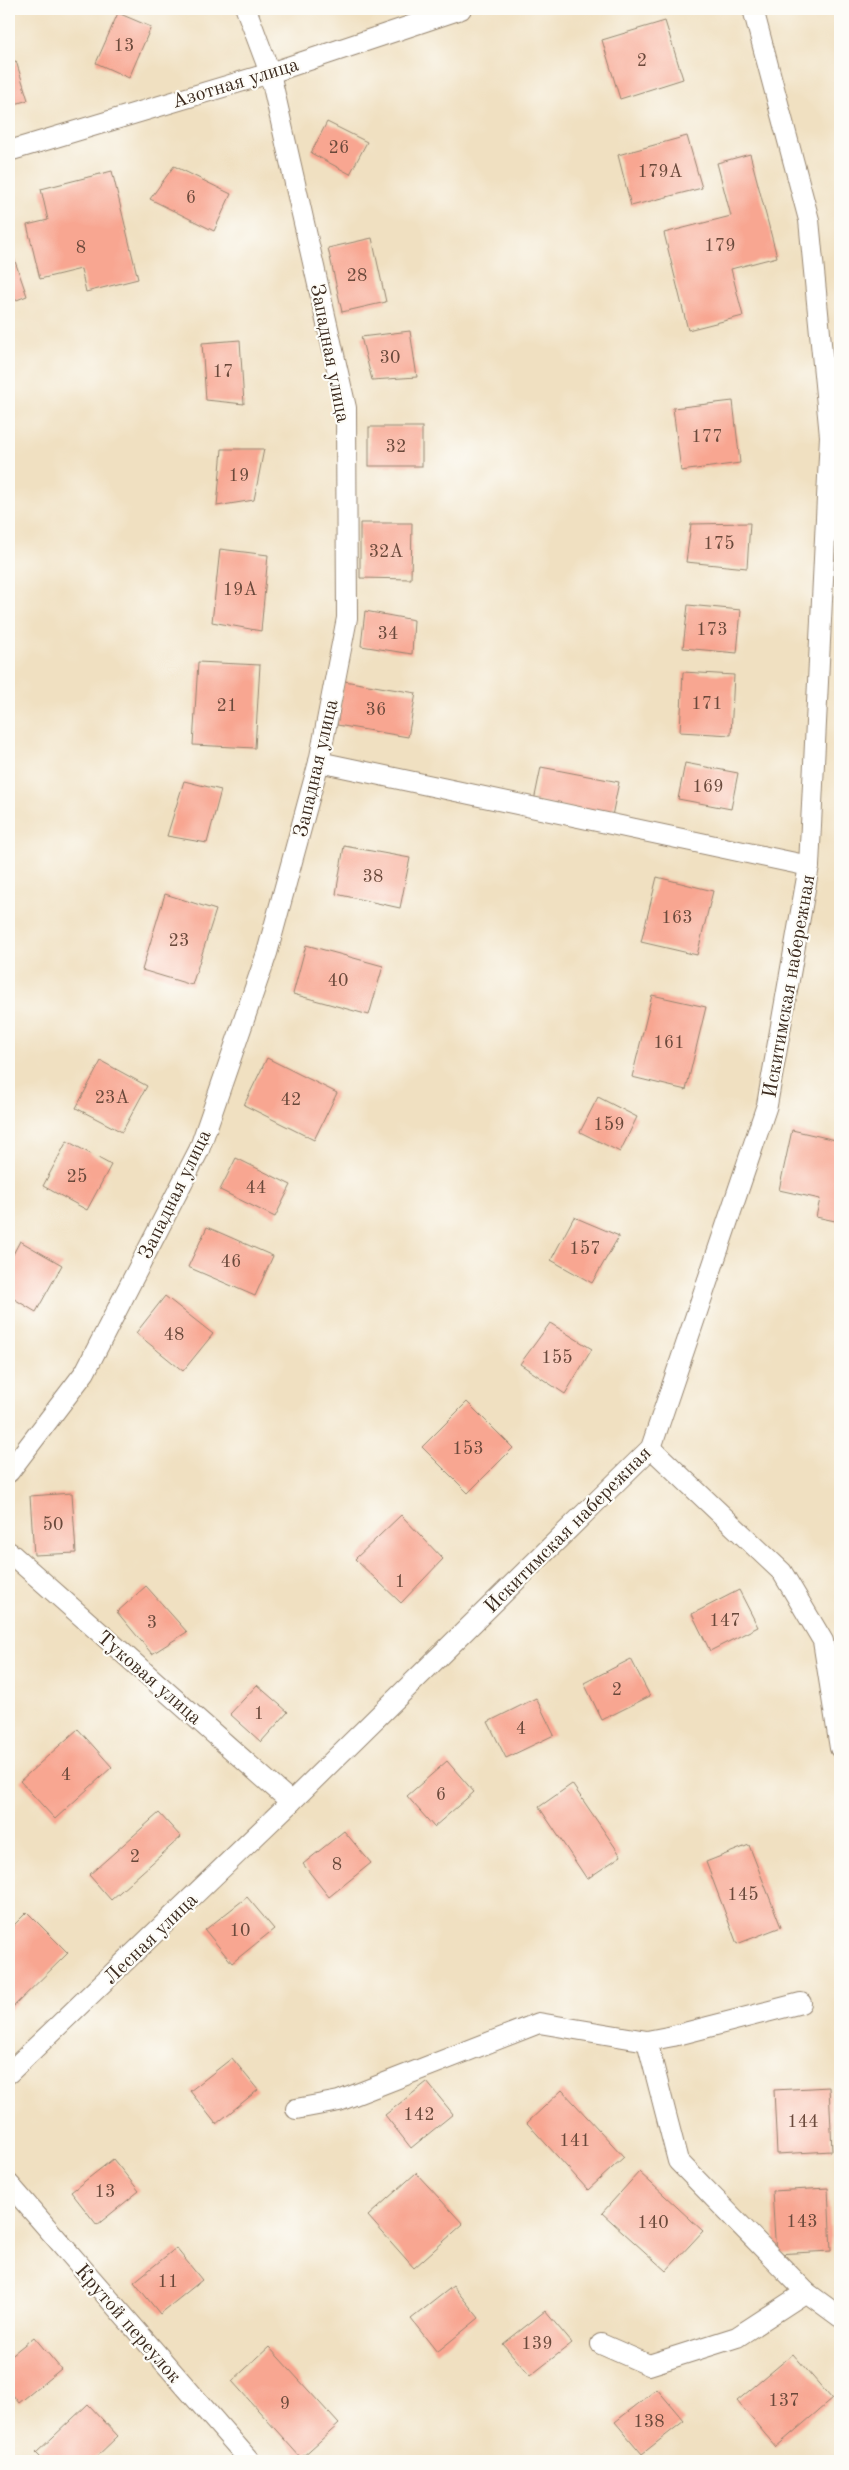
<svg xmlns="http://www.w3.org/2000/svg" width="849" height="2470" font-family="'Old Standard TT',serif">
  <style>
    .building { fill: #f8a691 }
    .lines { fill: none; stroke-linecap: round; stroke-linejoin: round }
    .service-casing { stroke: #968570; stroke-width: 22 }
    .service { stroke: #fff; stroke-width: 20 }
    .labels { text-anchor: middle; stroke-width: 4.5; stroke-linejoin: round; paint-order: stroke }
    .number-label { font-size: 18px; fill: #6a493b }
    .street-label { font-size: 20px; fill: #3b2a1e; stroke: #fdfcf7 }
  </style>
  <rect width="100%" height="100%" fill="#fdfcf7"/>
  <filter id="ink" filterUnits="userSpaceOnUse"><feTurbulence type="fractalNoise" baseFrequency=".02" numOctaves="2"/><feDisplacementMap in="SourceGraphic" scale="10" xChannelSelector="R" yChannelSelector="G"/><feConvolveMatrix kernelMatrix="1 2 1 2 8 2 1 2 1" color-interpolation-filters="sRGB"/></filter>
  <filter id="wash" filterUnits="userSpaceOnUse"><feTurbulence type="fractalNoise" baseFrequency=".0096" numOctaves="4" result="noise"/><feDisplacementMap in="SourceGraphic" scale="20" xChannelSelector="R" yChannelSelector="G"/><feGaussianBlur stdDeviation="1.12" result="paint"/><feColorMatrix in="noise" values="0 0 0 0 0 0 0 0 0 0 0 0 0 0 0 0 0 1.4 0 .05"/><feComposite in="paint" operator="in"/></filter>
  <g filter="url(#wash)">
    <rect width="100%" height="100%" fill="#f0e0c1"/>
    <g id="blocks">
      <g class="building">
        <polygon points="118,13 151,27 129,78 96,63"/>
        <polygon points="665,21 683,79 620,99 602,40"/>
        <polygon points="16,61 28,100 9,106 9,63"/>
        <polygon points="327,122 367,142 350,174 311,153"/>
        <polygon points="687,136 702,188 631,206 618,155"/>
        <polygon points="750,154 777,257 731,269 743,316 688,330 664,233 731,216 717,163"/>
        <polygon points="174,166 231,194 214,231 150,199"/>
        <polygon points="112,171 138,279 86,292 81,269 40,279 27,225 48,220 41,189"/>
        <polygon points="372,238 386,302 342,312 328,248"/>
        <polygon points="9,244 27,296 9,303"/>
        <polygon points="410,331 417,377 372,380 361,337"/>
        <polygon points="240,340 244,404 206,400 202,343"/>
        <polygon points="733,401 740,463 681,471 673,408"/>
        <rect x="369" y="427" width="53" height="39"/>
        <polygon points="222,449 264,449 254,500 217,506"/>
        <polygon points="360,523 412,523 411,579 360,578"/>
        <polygon points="750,523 747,568 686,562 691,524"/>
        <polygon points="220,549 268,555 261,631 212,622"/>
        <polygon points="688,605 741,610 737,653 683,648"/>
        <polygon points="365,611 414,620 412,654 361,646"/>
        <polygon points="198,662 260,665 255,748 193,745"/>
        <polygon points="683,672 734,675 731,735 680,732"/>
        <polygon points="344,681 416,693 408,737 337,725"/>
        <polygon points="685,763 738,773 731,809 678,799"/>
        <polygon points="541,767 619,782 612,816 534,801"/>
        <polygon points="184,781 221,790 207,843 167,836"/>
        <polygon points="344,846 410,858 400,908 336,894"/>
        <polygon points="657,877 713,891 697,955 641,942"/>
        <polygon points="165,894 216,910 192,985 142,970"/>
        <polygon points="306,945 383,966 369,1015 293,994"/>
        <polygon points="652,995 706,1007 686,1090 632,1077"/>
        <polygon points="267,1058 337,1093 314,1140 244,1105"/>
        <polygon points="101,1061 147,1086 122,1132 76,1108"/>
        <polygon points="598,1097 637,1117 620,1152 580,1132"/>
        <polygon points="792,1130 840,1141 840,1222 816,1217 820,1199 779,1190"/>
        <polygon points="67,1141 111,1165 87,1210 43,1186"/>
        <polygon points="236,1158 291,1185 275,1217 220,1190"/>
        <polygon points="574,1217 619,1236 592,1283 551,1260"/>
        <polygon points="207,1227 273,1256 255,1296 188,1267"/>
        <polygon points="20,1241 62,1265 36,1312 9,1296 9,1262"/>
        <polygon points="165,1296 213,1334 183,1371 136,1333"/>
        <polygon points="550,1323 592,1349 565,1394 520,1364"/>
        <polygon points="467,1402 513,1448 468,1493 422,1447"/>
        <polygon points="72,1493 76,1553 34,1555 30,1496"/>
        <polygon points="401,1515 443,1559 401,1603 355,1559"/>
        <polygon points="146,1586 187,1632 152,1654 117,1612"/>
        <polygon points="739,1590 758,1627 710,1651 692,1614"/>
        <polygon points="631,1659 650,1696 602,1720 584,1683"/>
        <polygon points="257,1685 288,1712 261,1742 230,1714"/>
        <polygon points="536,1698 554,1735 506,1758 488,1722"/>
        <polygon points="78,1729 112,1767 55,1819 20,1781"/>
        <polygon points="447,1761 474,1792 434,1827 407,1796"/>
        <polygon points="572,1784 621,1856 587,1879 539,1807"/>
        <polygon points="159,1813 181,1837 111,1900 89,1875"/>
        <polygon points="344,1831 371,1863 329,1897 303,1864"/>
        <polygon points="749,1845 781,1927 737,1944 706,1862"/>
        <polygon points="247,1897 274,1929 232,1963 205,1930"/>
        <polygon points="27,1912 68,1953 9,2011 9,1930"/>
        <polygon points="232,2058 258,2090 216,2124 190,2091"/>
        <polygon points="427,2082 453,2114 411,2148 385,2115"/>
        <polygon points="829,2087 832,2151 777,2154 774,2090"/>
        <polygon points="562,2090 624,2157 588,2190 527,2123"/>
        <polygon points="113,2159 139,2191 97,2225 71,2192"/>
        <polygon points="639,2172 703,2231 666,2271 602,2213"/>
        <polygon points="416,2173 463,2224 414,2268 368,2216"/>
        <polygon points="828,2188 831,2251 776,2254 772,2191"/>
        <polygon points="176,2248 202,2280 160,2314 134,2282"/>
        <polygon points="453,2286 479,2318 437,2352 411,2319"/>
        <polygon points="545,2311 572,2343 530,2376 503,2344"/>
        <polygon points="34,2337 61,2369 19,2403 9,2390 9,2357"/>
        <polygon points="269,2347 339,2424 301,2458 232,2381"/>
        <polygon points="793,2354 832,2399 776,2447 737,2401"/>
        <polygon points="657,2389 684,2421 642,2454 615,2422"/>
        <polygon points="88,2404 118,2436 92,2461 44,2461 36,2453"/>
      </g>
    </g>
  </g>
  <g filter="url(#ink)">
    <use href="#blocks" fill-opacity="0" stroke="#968570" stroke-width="1"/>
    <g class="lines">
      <g class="service-casing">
        <g id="service">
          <polyline points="9,151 270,73 461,9"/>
          <polyline points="319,762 809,866"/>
          <polyline points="651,1448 782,1572 823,1641 840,1748"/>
          <polyline points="9,1472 85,1372 199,1150 267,953 319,762 347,618 346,408 270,73 246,9"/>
          <polyline points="9,1552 291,1802"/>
          <polyline points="647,2041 678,2161 806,2292 840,2317"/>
          <polyline points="9,2073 291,1802 651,1448 767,1105 809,866 830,436 809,220 753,9"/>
          <polyline points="296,2109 339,2101 539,2023 647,2041 673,2036 801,2003"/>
          <polyline points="9,2184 250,2461"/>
          <polyline points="601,2344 649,2365 737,2337 806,2292"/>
        </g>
      </g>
      <use href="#service" class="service"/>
    </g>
  </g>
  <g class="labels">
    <g class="number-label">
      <text x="124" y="51">13</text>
      <text x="642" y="66">2</text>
      <text x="339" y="153">26</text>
      <text x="660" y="177">179А</text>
      <text x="191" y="203">6</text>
      <text x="720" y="251">179</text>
      <text x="81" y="253">8</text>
      <text x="357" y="281">28</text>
      <text x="390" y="363">30</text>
      <text x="223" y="377">17</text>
      <text x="707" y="442">177</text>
      <text x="396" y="452">32</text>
      <text x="239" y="481">19</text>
      <text x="719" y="549">175</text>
      <text x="386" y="557">32А</text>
      <text x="240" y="595">19А</text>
      <text x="712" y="635">173</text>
      <text x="388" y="639">34</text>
      <text x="707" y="709">171</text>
      <text x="227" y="711">21</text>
      <text x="376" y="715">36</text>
      <text x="708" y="792">169</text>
      <text x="373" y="882">38</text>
      <text x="677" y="923">163</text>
      <text x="179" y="946">23</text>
      <text x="338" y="986">40</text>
      <text x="669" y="1048">161</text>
      <text x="112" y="1103">23А</text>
      <text x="291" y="1105">42</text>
      <text x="609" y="1130">159</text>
      <text x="77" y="1182">25</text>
      <text x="256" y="1193">44</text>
      <text x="585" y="1254">157</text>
      <text x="231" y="1267">46</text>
      <text x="174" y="1340">48</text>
      <text x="557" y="1363">155</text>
      <text x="468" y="1454">153</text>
      <text x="53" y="1530">50</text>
      <text x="400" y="1587">1</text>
      <text x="725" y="1626">147</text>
      <text x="152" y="1628">3</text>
      <text x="617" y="1695">2</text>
      <text x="259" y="1719">1</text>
      <text x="521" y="1734">4</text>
      <text x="66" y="1780">4</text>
      <text x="441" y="1800">6</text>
      <text x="135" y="1862">2</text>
      <text x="337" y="1870">8</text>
      <text x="743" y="1900">145</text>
      <text x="240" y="1936">10</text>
      <text x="419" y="2120">142</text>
      <text x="803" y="2127">144</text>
      <text x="575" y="2146">141</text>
      <text x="105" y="2197">13</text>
      <text x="802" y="2227">143</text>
      <text x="653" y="2228">140</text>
      <text x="168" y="2287">11</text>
      <text x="537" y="2349">139</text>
      <text x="784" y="2406">137</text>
      <text x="285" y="2409">9</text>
      <text x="649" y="2427">138</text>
    </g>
    <g class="street-label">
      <text transform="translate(235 82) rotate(-17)" y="7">Азотная улица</text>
      <text transform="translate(331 353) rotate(79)" y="7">Западная улица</text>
      <text transform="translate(315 768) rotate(-77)" y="7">Западная улица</text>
      <text transform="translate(788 986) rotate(-80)" y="7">Искитимская набережная</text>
      <text transform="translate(174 1194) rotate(-64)" y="7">Западная улица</text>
      <text transform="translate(567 1529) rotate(-45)" y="7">Искитимская набережная</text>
      <text transform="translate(150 1677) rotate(41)" y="7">Туковая улица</text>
      <text transform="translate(150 1938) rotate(-44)" y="7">Лесная улица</text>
      <text transform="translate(129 2323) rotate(49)" y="7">Крутой переулок</text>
    </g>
  </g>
  <rect width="849" height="2470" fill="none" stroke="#fdfcf7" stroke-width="30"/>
</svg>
